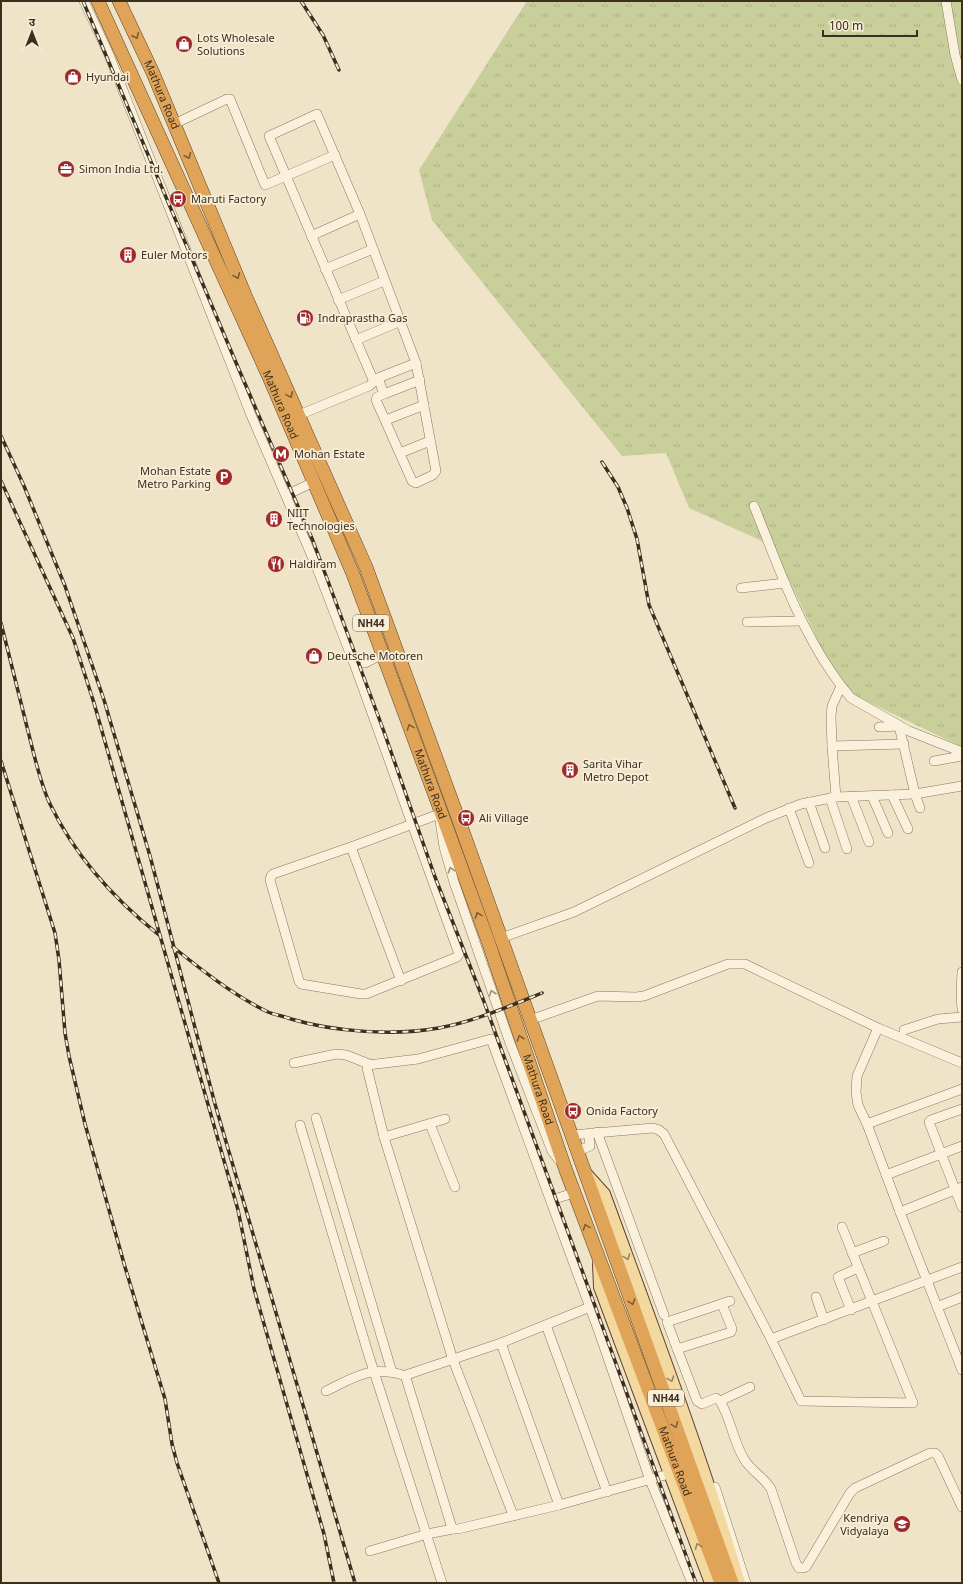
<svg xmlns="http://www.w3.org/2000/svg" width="963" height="1584" font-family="Georgia,'Noto Sans Devanagari',serif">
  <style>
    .grass { fill: url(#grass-tufts) }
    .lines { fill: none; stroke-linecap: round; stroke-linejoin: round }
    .minor-casing { stroke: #8d765c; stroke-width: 10 }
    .major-casing { stroke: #5b4430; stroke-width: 14 }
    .highway-casing { stroke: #5b4430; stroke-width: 14 }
    .minor { stroke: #faf1dc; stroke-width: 9 }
    .major { stroke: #f3d9a0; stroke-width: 12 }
    .highway { stroke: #e0a458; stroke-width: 13 }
    .rail-casing { stroke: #3d2e20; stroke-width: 3.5 }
    .rail { stroke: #f7eed8; stroke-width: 2; stroke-dasharray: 6; stroke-linecap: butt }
    .oneway { stroke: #7e5d36 }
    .oneway2 { stroke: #9c907e }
    .oneway3 { stroke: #988460 }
    .labels { text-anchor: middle; stroke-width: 3.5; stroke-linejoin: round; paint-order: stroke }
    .shield { fill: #f7eed8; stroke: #756857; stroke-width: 1 }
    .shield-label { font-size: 10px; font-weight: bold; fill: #3d2e20 }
    .poi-label { font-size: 11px; fill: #3d2e20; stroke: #f7eed8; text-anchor: start }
    .street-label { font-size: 11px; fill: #3d2e20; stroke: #f7eed8 }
  </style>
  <defs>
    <pattern id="grass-tufts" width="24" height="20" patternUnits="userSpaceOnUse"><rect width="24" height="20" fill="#c9cf9b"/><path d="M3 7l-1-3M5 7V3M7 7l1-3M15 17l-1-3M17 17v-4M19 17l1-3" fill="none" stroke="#aeb285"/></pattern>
  </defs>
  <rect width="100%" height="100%" fill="#f0e4c8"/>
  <polygon class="grass" points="527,1 962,1 962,747 841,689 773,546 689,508 666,453 622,456 432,220 419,170"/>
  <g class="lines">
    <g class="minor-casing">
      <g id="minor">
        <polyline points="84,1 109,55 251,415 317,568 355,666 459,954 457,957 366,994 361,994 301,984 299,981 270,880 271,876 273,874 351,847 442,813"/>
        <polyline points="946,1 955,55 962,80"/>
        <polyline points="174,124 227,99 230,99 265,185 335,155"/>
        <polyline points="311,236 360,214"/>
        <polyline points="325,269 373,249"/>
        <polyline points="338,300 384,281"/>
        <polyline points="356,340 401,321"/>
        <polyline points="378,378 384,394 377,397 376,400 412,481 416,483 433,475 436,471 416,363"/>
        <polyline points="384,394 420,380"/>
        <polyline points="299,415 369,386 378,378 416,363 360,214 317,114 269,136 374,382"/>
        <polyline points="386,420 424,405"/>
        <polyline points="400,453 430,441"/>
        <polyline points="286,495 314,482"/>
        <path d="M 754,506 C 777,563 797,622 832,673 C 838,682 844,690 851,698 L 909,731 L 962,752"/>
        <polyline points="741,588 785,583"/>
        <polyline points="747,622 801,621"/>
        <polyline points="365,663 383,654"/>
        <polyline points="879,727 899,726 915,794 920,808"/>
        <polyline points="832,746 904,744"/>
        <polyline points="934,761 962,756"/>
        <polyline points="892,795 908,829"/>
        <polyline points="851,796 869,842"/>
        <polyline points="872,796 888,833"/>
        <polyline points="836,797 832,746 831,716 832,706 841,686"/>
        <polyline points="830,798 847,849"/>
        <polyline points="809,802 825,848"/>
        <polyline points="789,808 809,863"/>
        <polyline points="440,821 444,847 454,882 510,1043 552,1151 558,1159"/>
        <polyline points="351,847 401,981"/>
        <polyline points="501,938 574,912 766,818 801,804 836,797 915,794 962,786"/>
        <polyline points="962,972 961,995 962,1009"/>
        <polyline points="530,1020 598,996 636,997 644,996 728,964 745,964 878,1028 962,1063"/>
        <polyline points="878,1028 857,1076 856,1092 858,1105 867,1124 900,1212 962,1370"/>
        <polyline points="904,1030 938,1019 962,1017"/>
        <polyline points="294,1063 336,1054 346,1055 369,1064"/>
        <polyline points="962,1109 931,1120 929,1122 962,1207"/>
        <polyline points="316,1118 392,1372"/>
        <polyline points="445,1119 384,1137 453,1360 513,1515"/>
        <polyline points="430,1124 455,1187"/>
        <polyline points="867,1124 962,1089"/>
        <polyline points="300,1125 368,1353 442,1583"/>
        <polyline points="597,1132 664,1315"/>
        <polyline points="572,1135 653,1128 659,1130 664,1134 771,1339 801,1401 913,1403 842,1227"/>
        <polyline points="384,1137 367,1068 368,1065 418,1059 491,1039 599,1332 650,1480 692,1583"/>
        <polyline points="578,1151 590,1146 589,1137 591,1133"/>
        <polyline points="886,1175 962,1146"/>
        <polyline points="551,1200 574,1193"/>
        <polyline points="900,1212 962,1187"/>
        <polyline points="852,1253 884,1241"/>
        <polyline points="816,1297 824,1320"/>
        <path d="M 730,1301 L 667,1322 L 697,1401 L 702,1404 L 716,1398 L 720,1401 C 731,1419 733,1441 744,1459 C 751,1471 764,1477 771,1489 L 796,1563 L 799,1568 L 803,1568 L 806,1567 L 850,1493 L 855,1488 L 930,1453 L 935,1453 L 938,1456 L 962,1507"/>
        <polyline points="590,1307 501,1343 406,1375 406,1378 451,1525 453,1529 458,1529 559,1505 669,1474"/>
        <polyline points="937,1307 962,1297"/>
        <polyline points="851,1310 838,1277 858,1268"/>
        <polyline points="546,1325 607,1492"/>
        <polyline points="771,1339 962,1267"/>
        <polyline points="501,1343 559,1505"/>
        <polyline points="677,1349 731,1332 732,1329 722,1304"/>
        <path d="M 326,1391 C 357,1376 371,1365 406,1376"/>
        <polyline points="720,1401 750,1387"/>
        <polyline points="715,1487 746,1583"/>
        <polyline points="370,1551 427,1534 453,1529"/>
      </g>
    </g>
    <g class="major-casing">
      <g id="major">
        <path d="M 586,1174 L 604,1194 C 651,1323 700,1452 739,1583"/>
        <polyline points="599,1264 600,1287 711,1583"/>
      </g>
    </g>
    <g class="highway-casing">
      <g id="highway">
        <path id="s1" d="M 98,1 L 269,377 L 353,574 L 444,820 L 488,941 L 565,1168 L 721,1583"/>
        <path id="s2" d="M 119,1 L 153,73 L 245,295 L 366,567 L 457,815 L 732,1583"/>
      </g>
    </g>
    <use href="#minor" class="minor"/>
    <use href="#major" class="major"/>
    <use href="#highway" class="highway"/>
    <g class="rail-casing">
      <g id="rail">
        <polyline points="83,1 237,365 313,541 383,729 435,877 483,999 696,1583"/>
        <polyline points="301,1 323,35 339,70"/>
        <polyline points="1,436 24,486 65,586 104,700 150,856 215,1104 355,1583"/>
        <polyline points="602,462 618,487 627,508 637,539 649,605 735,808"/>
        <polyline points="1,481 73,638 94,703 238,1210 254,1289 324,1534 334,1583"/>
        <path d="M 1,623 C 10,659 19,695 28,731 C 34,754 40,783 50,804 C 75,856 114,899 159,935"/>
        <polyline points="1,761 55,933 59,960 65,1033 69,1056 85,1124 125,1267 165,1399 172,1444 177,1463 219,1583"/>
        <path d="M 173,947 C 203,971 233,995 268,1012 C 275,1015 284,1016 291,1019 C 335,1032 394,1036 439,1028 C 473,1022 510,1006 542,993"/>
      </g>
    </g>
    <use href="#rail" class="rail"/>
  </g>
  <defs><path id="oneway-chevron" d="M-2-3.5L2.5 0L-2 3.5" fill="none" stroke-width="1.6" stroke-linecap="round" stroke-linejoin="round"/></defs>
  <g class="oneway">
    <use href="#oneway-chevron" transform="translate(136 36) rotate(65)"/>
    <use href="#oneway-chevron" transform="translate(188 156) rotate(67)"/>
    <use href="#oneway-chevron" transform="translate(237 276) rotate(67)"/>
    <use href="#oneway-chevron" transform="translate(290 395) rotate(66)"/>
    <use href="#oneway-chevron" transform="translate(410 727) rotate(-110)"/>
    <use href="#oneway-chevron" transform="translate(478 915) rotate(-110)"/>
    <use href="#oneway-chevron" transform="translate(520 1038) rotate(-109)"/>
    <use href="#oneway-chevron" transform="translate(586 1227) rotate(-110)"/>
    <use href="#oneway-chevron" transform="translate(632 1302) rotate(70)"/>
    <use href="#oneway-chevron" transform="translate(675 1425) rotate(70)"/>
  </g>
  <g class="oneway2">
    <use href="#oneway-chevron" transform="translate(451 870) rotate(-107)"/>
    <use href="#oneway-chevron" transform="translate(492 993) rotate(-109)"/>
  </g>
  <g class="oneway3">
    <use href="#oneway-chevron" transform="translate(627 1257) rotate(70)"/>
    <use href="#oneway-chevron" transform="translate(671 1379) rotate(70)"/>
    <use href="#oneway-chevron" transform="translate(698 1546) rotate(-111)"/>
  </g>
  <defs>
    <g id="shop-disc" transform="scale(0.9)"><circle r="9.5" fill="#9e2a2b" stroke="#f7eed8"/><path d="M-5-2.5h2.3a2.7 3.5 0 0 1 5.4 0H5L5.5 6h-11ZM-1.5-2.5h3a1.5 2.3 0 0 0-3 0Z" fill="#fff"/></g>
    <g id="office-disc" transform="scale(0.9)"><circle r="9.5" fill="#9e2a2b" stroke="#f7eed8"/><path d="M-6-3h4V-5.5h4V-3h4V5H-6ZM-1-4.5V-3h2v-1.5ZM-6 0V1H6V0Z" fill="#fff"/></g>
    <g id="bus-disc" transform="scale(0.9)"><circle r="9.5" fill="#9e2a2b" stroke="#f7eed8"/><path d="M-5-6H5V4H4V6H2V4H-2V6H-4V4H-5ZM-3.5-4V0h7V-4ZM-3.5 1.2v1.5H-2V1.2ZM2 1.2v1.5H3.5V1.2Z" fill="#fff"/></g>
    <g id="building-disc" transform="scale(0.9)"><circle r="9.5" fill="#9e2a2b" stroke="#f7eed8"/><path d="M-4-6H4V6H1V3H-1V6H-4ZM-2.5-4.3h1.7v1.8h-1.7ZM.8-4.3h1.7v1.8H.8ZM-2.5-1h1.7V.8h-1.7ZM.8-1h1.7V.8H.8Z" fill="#fff"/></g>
    <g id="fuel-disc" transform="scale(0.9)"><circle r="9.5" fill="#9e2a2b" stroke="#f7eed8"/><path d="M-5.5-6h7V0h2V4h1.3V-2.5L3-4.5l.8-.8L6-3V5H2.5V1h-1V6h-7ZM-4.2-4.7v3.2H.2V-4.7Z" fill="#fff"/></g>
    <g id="metro-disc" transform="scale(0.9)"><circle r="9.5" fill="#9e2a2b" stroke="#f7eed8"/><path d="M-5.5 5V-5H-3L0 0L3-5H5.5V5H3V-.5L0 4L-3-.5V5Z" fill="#fff"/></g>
    <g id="parking-disc" transform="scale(0.9)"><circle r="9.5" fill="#9e2a2b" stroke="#f7eed8"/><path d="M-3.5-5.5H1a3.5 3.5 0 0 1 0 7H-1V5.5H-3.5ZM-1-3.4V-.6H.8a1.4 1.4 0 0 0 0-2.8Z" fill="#fff"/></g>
    <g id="restaurant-disc" transform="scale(0.9)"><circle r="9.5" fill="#9e2a2b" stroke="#f7eed8"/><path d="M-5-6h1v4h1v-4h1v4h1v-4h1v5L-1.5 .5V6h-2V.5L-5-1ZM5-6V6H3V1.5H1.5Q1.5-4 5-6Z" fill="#fff"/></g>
    <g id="school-disc" transform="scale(0.9)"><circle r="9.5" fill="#9e2a2b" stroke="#f7eed8"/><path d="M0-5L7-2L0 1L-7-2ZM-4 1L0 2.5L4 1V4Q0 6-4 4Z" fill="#fff"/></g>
  </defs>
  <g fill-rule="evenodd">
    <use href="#shop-disc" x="184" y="44"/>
    <use href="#shop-disc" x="73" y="77"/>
    <use href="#office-disc" x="66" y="169"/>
    <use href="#bus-disc" x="178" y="199"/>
    <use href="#building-disc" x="128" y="255"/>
    <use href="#fuel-disc" x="305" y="318"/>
    <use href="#metro-disc" x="281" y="454"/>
    <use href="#parking-disc" x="224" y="477"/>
    <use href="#building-disc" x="274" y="519"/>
    <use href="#restaurant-disc" x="276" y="564"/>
    <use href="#shop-disc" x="314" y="656"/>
    <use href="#building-disc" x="570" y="770"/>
    <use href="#bus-disc" x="466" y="818"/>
    <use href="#bus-disc" x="573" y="1111"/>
    <use href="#school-disc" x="902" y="1524"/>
  </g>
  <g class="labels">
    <g class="shield">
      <rect x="353" y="615" width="36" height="16" rx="3"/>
      <rect x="648" y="1390" width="36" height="16" rx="3"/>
    </g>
    <g class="shield-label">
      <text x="371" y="627">NH44</text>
      <text x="666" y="1402">NH44</text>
    </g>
    <g class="poi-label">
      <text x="197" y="42">Lots Wholesale<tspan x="197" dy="13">Solutions</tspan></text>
      <text x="86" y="81">Hyundai</text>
      <text x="79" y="173">Simon India Ltd.</text>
      <text x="191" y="203">Maruti Factory</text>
      <text x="141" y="259">Euler Motors</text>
      <text x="318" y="322">Indraprastha Gas</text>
      <text x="294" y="458">Mohan Estate</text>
      <text x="211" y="475" text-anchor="end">Mohan Estate<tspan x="211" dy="13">Metro Parking</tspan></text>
      <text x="287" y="517">NIIT<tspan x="287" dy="13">Technologies</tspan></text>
      <text x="289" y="568">Haldiram</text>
      <text x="327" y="660">Deutsche Motoren</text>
      <text x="583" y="768">Sarita Vihar<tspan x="583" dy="13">Metro Depot</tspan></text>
      <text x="479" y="822">Ali Village</text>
      <text x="586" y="1115">Onida Factory</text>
      <text x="889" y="1522" text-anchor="end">Kendriya<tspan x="889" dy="13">Vidyalaya</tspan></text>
    </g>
    <g class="street-label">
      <text dy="4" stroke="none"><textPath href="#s2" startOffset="103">Mathura Road</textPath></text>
      <text dy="4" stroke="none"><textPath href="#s1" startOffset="443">Mathura Road</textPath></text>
      <text dy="4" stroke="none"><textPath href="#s1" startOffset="851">Mathura Road</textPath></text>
      <text dy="4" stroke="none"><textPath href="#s1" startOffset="1175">Mathura Road</textPath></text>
      <text dy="4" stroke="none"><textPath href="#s1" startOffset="1571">Mathura Road</textPath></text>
    </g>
  </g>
  <rect width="963" height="1584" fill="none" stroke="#3d2e20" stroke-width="4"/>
  <g transform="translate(32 32)" stroke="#f7eed8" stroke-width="3" paint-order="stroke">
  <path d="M0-3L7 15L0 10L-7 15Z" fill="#3d2e20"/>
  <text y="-6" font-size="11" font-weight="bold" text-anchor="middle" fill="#3d2e20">उ</text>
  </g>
  <path d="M823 30v6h94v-6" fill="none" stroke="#3d2e20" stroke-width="2"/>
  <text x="829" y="30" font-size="12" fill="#3d2e20" stroke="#f7eed8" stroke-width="3" paint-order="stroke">100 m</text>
</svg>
